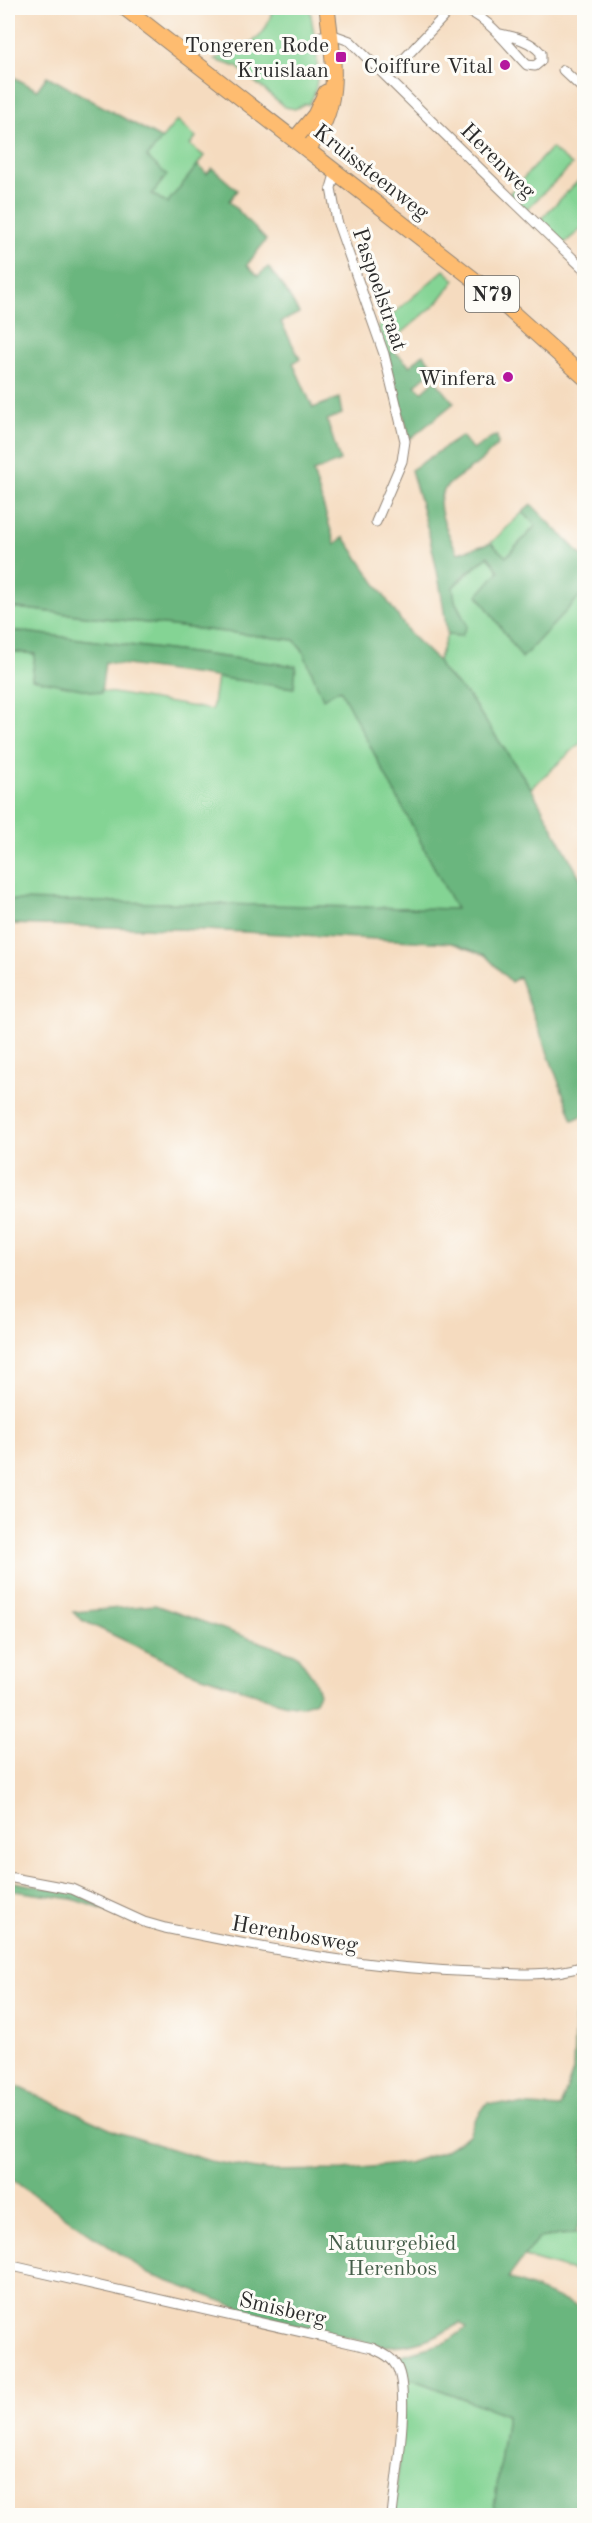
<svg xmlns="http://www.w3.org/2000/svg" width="592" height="2523" font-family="'Old Standard TT',serif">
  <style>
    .green { fill: #84d494; stroke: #588060; stroke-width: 1.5 }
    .forest { fill: #6bb67e; stroke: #4b7054; stroke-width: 1.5 }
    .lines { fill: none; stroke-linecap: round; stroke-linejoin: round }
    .street-casing { stroke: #908375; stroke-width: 11 }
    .primary-casing { stroke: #908375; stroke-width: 17 }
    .street { stroke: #fff; stroke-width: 9 }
    .primary { stroke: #febc70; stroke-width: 15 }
    .poi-dot { fill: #b5179e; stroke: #fdfcf7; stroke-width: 2 }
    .labels { text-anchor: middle; stroke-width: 6; stroke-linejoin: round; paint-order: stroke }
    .shield { fill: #fdfcf7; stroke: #6a6a68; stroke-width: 1.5 }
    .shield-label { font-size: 21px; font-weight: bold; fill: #2b2b2b }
    .poi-label { font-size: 22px; fill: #2b2b2b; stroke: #fdfcf7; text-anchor: end }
    .street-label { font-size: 22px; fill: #2b2b2b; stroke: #fdfcf7 }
    .park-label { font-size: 22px; fill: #465e4a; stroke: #fdfcf7 }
  </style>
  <rect width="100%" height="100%" fill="#fdfcf7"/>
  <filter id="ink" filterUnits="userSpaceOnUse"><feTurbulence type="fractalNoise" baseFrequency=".0167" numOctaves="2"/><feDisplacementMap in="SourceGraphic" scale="12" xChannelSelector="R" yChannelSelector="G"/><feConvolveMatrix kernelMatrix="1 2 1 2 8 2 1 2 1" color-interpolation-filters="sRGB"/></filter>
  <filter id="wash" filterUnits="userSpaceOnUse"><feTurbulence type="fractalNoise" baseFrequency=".008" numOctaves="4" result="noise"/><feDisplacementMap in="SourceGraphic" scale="24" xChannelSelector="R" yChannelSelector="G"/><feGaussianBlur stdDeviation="1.35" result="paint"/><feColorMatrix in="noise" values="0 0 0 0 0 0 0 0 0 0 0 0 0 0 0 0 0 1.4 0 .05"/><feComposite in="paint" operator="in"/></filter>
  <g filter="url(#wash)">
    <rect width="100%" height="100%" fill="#f5dbbf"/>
    <g class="green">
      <path d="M 273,8 L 310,8 C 313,33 326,84 308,105 L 306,103 L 295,109 L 285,107 L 237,67 L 215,60 C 244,37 261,54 273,8 Z"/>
      <polygon points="177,120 196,137 190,145 204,156 168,204 152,194 147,157"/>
      <polygon points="551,148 572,165 526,210 509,194"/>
      <polygon points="584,175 584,227 562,245 538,222"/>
      <polygon points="444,270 455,280 437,303 389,344 394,351 387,356 378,327"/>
      <polygon points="523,512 536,525 506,557 491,543"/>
      <polygon points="488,556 499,571 492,615 522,657 584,592 584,740 531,788 469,697 442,670 438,661 447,635 462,636 461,612 455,601 453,587"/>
      <polygon points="8,607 294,640 302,649 324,698 340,688 456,909 8,900 8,651 35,654 32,679 212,710 217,677 293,688 295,666 8,630"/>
      <polygon points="576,2233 584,2237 584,2274 524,2257 538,2238"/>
      <polygon points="406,2377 507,2415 493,2515 394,2516"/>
    </g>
    <g class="forest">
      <polygon points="8,74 37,90 47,76 162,139 147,157 167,175 152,194 167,203 198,165 207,174 212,168 237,190 229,201 266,240 247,265 258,276 268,267 283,286 299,313 281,322 300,359 293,363 313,408 339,398 342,414 327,420 340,461 313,472 335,544 344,537 410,634 438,661 442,670 469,697 531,788 584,885 584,1115 573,1120 519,977 511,982 485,955 452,943 204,930 8,924 8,900 456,909 340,689 323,699 302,649 294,640 8,607"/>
      <polygon points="394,351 410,366 423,354 435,368 415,385 422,392 435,380 454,403 410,439 387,356"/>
      <path d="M 462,436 L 473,450 L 492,437 L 497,436 L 498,444 C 458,492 415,473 458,553 L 491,543 L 506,557 L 536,526 L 523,512 L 531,504 L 584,558 L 584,592 L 522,658 L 478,595 L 499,571 L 488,556 L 462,577 L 453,587 L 455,601 L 467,625 L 462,636 L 447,635 C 441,578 428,525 411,470 Z"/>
      <polygon points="8,630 296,666 294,688 105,662 101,693 32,679 35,654 8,651"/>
      <polygon points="155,1605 297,1655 313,1677 319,1693 315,1701 301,1706 283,1703 232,1686 188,1671 82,1620 73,1612"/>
      <polygon points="8,1881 75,1893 111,1912 72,1899 8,1890"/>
      <path d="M 575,2013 L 579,2013 L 581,2077 L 584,2075 L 584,2207 L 576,2233 L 538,2238 L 508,2278 L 584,2309 L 584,2385 L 583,2389 L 584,2390 L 584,2515 L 493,2515 L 507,2415 L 406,2377 L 404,2366 L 398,2356 L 447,2342 L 466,2328 L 460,2323 C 436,2338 411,2347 382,2346 L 275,2321 L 149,2274 L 8,2177 L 8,2082 L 114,2131 L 210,2161 L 268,2171 L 344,2170 L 408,2163 L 444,2151 L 469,2135 L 475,2120 L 487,2103 L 560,2108 L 573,2071 Z"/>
    </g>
  </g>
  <g filter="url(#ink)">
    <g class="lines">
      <g class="street-casing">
        <g id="street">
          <path d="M 459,8 C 488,15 507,45 527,65 L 535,66 L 541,61 L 541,53 C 531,41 515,37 500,34"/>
          <path d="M 321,36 L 336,36 L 350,41 C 428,118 505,194 584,269"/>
          <polyline points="563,70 584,90"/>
          <polyline points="387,77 449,11 458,8"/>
          <polyline points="336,171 331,188 337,221 384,354 405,441 402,461 376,522"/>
          <path d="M 8,1877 L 72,1889 L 144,1922 L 165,1928 C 271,1950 372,1969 480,1972 C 516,1974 550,1977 584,1966"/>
          <path d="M 8,2265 L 372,2348 C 382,2353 391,2356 397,2367 C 411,2395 395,2482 392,2516"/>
        </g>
      </g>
      <g class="primary-casing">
        <g id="primary">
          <polyline points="125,8 485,288 584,377"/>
          <polyline points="295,139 315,115 326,92"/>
          <path d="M 308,149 C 344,104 333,60 327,8"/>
        </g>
      </g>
      <use href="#street" class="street"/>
      <use href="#primary" class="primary"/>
    </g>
  </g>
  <g class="poi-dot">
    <rect x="335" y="51" width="12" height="12" rx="3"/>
    <circle cx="505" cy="65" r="6"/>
    <circle cx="508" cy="377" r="6"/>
  </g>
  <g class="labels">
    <rect class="shield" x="465" y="276" width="54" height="36" rx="4.5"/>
    <g class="shield-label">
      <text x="492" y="301">N79</text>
    </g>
    <g class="poi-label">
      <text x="329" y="52">Tongeren Rode<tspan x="329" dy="25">Kruislaan</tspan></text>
      <text x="493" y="73">Coiffure Vital</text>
      <text x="496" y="385">Winfera</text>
    </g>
    <g class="street-label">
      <text transform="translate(499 160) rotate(45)" y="8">Herenweg</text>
      <text transform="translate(372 171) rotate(38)" y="8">Kruissteenweg</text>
      <text transform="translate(381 289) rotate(71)" y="8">Paspoelstraat</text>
      <text transform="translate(295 1933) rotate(10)" y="8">Herenbosweg</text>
      <text transform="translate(283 2308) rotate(13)" y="8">Smisberg</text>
    </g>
    <g class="park-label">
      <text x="392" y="2250">Natuurgebied<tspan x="392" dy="25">Herenbos</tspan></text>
    </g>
  </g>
  <rect width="592" height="2523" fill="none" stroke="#fdfcf7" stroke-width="30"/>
</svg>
